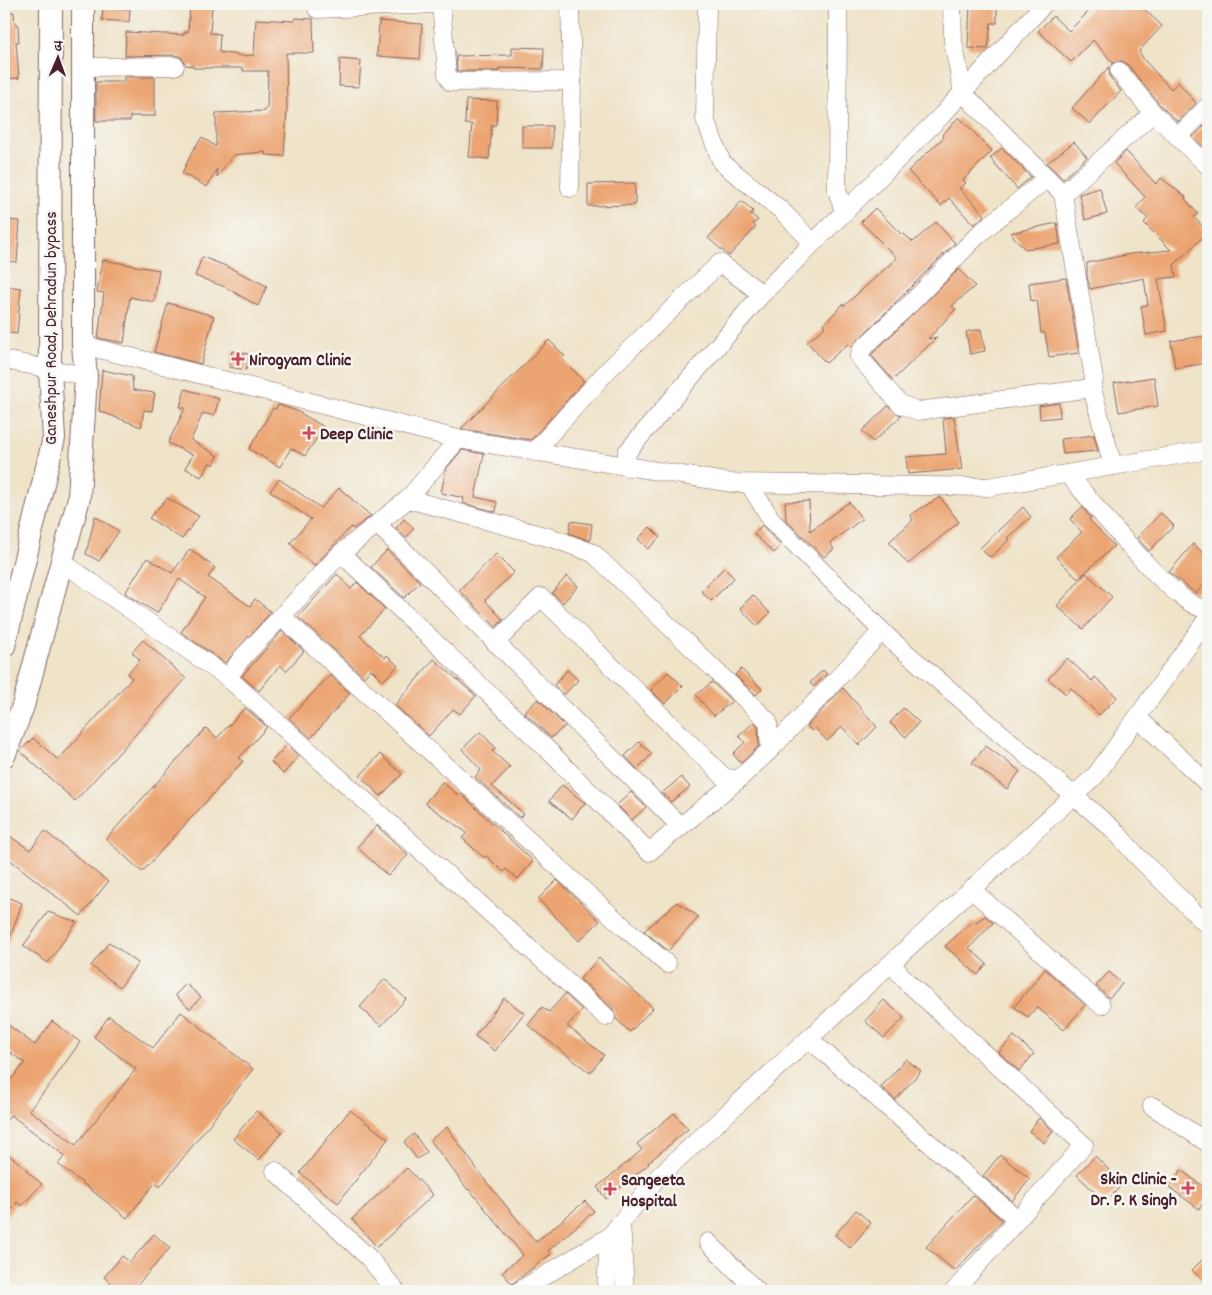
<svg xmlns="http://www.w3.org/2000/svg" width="1212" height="1295" font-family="Dekko,'Playpen Sans Deva',sans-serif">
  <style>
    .building { fill: #eca572 }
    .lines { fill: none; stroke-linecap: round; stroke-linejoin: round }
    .minor-casing { stroke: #846462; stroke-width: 19 }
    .major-casing { stroke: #846462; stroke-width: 24 }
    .minor { stroke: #fff; stroke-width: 18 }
    .major { stroke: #fff; stroke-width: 22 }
    .poi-dot { fill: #d1495b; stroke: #f6f6f2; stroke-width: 2 }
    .labels { text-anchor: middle; stroke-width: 5; stroke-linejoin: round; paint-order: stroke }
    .street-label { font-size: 18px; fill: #4a1f2b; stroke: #f6f6f2 }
    .poi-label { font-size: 18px; font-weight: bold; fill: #4a1f2b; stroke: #f6f6f2; text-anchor: start }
  </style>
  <rect width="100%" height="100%" fill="#f6f6f2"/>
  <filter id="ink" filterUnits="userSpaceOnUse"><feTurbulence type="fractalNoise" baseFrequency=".02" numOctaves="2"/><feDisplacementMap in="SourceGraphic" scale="10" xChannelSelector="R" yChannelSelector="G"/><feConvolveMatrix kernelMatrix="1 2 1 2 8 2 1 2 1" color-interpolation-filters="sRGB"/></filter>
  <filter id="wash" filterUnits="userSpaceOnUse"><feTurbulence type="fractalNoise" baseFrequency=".0096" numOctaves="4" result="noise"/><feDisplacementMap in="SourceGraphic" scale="20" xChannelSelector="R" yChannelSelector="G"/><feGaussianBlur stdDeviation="1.12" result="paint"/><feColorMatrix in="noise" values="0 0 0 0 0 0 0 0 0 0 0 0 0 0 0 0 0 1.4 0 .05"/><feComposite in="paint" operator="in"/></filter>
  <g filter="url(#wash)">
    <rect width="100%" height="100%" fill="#efe3c8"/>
    <g id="blocks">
      <g class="building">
        <polygon points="970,4 997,4 997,23 991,23 988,49 968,48"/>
        <polygon points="1096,4 1139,4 1162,26 1139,51 1144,60 1171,89 1178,82 1196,103 1178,122 1161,106 1127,64 1122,61 1113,63 1093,40 1071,62 1038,31 1053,16 1069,31"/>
        <polygon points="190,5 212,7 210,33 220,34 219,52 243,56 254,55 256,19 295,21 295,18 313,19 314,53 286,53 287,109 284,156 265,155 265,152 233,155 217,177 217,169 207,187 182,173 193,150 202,137 216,147 216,113 265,111 267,107 268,71 243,71 243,68 193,68 193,66 186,65 181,57 175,55 125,56 126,32 184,35 184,32 188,32"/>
        <polygon points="103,7 130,9 129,22 102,20"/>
        <polygon points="4,12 14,12 15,24 18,24 19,42 16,42 19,78 4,79"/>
        <polygon points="379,21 422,24 420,59 377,56"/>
        <polygon points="512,47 544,48 543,69 499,68 499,71 457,71 456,56 512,55"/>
        <polygon points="340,59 361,61 359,87 339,86"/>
        <polygon points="1109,67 1110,77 1121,91 1090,124 1072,108"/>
        <polygon points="124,77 155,77 155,116 130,116 130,121 96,121 96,82 124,82"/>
        <polygon points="466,100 497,101 496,125 492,125 489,159 469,157 472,124 465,124"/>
        <polygon points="959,117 992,151 963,180 966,183 959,188 985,215 974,225 949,198 941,206 908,171 944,137 942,135"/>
        <polygon points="1208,122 1208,151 1193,137"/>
        <rect x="522" y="126" width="30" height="22"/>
        <polygon points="1074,142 1087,157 1063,179 1047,163"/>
        <polygon points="1002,148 1031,177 1017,189 990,158"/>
        <polygon points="1126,151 1156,184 1161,178 1186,197 1185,199 1198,214 1194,217 1208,232 1174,265 1176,277 1158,279 1167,331 1146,335 1141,306 1148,305 1144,278 1090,289 1087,276 1087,263 1130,254 1171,250 1144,223 1148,218 1136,208 1145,197 1114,163"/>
        <polygon points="635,183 635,205 588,206 588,184"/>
        <polygon points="1100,188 1107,214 1085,220 1079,194"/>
        <polygon points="742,201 753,211 751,214 758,220 753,224 756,227 729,256 708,238"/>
        <polygon points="875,208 902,235 903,233 913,242 936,222 955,243 851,347 848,344 826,363 807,342 825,327 823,325 843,304 844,306 897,258 861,222"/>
        <polygon points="4,220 20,221 17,262 4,261"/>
        <polygon points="1057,223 1060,244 1025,249 1010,233"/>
        <polygon points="202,257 226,266 267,286 258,306 225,287 195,276"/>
        <polygon points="103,260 159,270 154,302 130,297 124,343 98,338 104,293 97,292"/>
        <polygon points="959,269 975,286 952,306 956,309 928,339 937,337 893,380 871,355"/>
        <polygon points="1066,278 1079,353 1049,357 1045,333 1041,333 1037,300 1031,301 1029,283"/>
        <polygon points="4,286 21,288 17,334 4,332"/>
        <polygon points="168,303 214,316 201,364 154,352"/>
        <polygon points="981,329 985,351 970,354 966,332"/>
        <polygon points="1204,336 1208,363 1175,368 1171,341"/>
        <polygon points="549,340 565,356 562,359 584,381 531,440 461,429"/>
        <polygon points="232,351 249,354 246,370 229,367"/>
        <polygon points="102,370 132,376 133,390 155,393 152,411 144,410 141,427 99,411"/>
        <polygon points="1154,377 1158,406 1119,412 1114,383"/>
        <polygon points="185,389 219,399 214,416 203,413 191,440 218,456 214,465 210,463 201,477 185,468 193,455 168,443 185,408 180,407"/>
        <polygon points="1059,403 1060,417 1040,419 1039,406"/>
        <polygon points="278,405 297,411 324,427 305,456 291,448 280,467 249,449 273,408 276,409"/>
        <polygon points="888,406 901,416 873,442 862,431"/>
        <polygon points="954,417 962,469 908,474 906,457 946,454 943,418"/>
        <polygon points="1094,435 1098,451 1063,454 1061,439"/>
        <polygon points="462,450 484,454 475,497 497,502 496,512 463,503 464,498 441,493 446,469"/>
        <polygon points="279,479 321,508 339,488 371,516 353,529 351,527 314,566 290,543 311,519 270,491"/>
        <polygon points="940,497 959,522 908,564 889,542 913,520 910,515"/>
        <polygon points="167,498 199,516 182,539 149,518"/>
        <polygon points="809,501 810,531 849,502 862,519 830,543 834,549 824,557 786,520 785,502"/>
        <polygon points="1023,507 1031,517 1007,538 1009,540 991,557 987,555 980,548"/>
        <polygon points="1082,507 1091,518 1089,519 1114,546 1078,579 1056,557 1082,532 1070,519"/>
        <polygon points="1161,513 1174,526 1149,551 1137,538"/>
        <polygon points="95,516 119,531 99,561 86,554"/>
        <polygon points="404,519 414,528 406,538 396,528"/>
        <polygon points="571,521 592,524 590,541 569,533"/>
        <polygon points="762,525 781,546 774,553 754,534"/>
        <polygon points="650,527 660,537 648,549 638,539"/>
        <polygon points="1193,544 1208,557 1208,580 1196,594 1169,572"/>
        <polygon points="190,549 215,568 208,577 250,606 255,599 271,612 225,663 181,632 205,597 179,579 157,613 125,593 147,558 172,573"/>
        <polygon points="387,550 420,582 404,598 371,567"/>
        <polygon points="496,554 514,572 485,600 503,620 496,627 459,590"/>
        <polygon points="724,568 734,578 711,601 701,591"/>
        <polygon points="1086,573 1112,597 1083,629 1057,606"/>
        <polygon points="337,574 351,589 357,582 385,609 360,636 385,658 387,655 398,666 383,681 371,669 364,677 298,617"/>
        <polygon points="567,576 578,586 563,603 552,593"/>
        <polygon points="753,595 770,613 757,626 740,608"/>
        <polygon points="282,631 304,651 286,671 280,665 259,691 242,676"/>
        <polygon points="143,640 186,679 75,801 20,751 33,738 58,760 132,678 127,674 140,660 132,652"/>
        <polygon points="1067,658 1092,681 1095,677 1117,697 1099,715 1071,688 1066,694 1048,679"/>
        <polygon points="434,659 476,696 460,714 453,709 429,736 395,705"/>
        <polygon points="741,669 762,689 756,695 735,675"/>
        <polygon points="567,670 578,680 564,695 554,685"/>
        <polygon points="823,670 827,674 814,687 810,683"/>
        <polygon points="668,672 683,686 665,704 651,690"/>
        <polygon points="330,675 350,693 311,738 289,718"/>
        <polygon points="712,682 732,701 714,716 696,695"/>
        <polygon points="843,688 877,727 859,745 842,727 827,741 815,728 812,731 807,726"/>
        <polygon points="538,699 565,726 551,738 524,712"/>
        <polygon points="245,708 267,727 239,758 243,761 142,872 106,839 206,728 217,738"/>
        <polygon points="903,708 919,722 906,737 890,723"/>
        <polygon points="754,722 758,726 759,746 741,763 733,754 745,742 739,736"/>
        <polygon points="480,732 496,748 492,751 510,767 492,786 524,814 520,818 475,777 481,770 462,749"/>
        <polygon points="639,742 652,754 637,769 625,756"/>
        <polygon points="287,745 299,756 283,774 271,762"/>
        <polygon points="986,746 1020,771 1007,789 972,763"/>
        <polygon points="380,754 402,774 381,796 360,776"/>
        <polygon points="681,777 690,787 671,802 662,793"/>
        <polygon points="442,782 458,795 460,793 533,861 518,879 506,869 504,872 486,856 484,858 462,838 467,833 425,803"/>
        <polygon points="562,785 585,803 572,819 549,801"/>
        <polygon points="631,792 646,807 632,820 617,805"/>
        <polygon points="377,826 408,855 388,876 357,847"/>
        <polygon points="45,831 108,882 81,916 4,855 4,832 30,850"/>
        <polygon points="557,880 600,921 579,941 538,899"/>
        <polygon points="4,896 22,903 6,949 4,949"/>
        <polygon points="677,902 699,917 668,951 644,931"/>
        <polygon points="48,912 77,922 48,963 23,946"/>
        <polygon points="985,916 993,923 969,948 987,964 978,975 945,946 972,922 974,923"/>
        <polygon points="109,942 138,963 120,987 91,966"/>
        <polygon points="599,958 653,1008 630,1032 616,1019 613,1009 580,979"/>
        <polygon points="1045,969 1085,1005 1064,1030 1037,1007 1028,1017 1014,1007"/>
        <polygon points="1109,972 1122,984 1109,998 1096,986"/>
        <polygon points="385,979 406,999 381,1026 360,1007"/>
        <polygon points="186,984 201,997 190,1009 175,995"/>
        <polygon points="565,994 582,1010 567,1026 604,1055 590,1073 528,1025 542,1007 549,1012"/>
        <polygon points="504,998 524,1013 495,1051 475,1036"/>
        <polygon points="884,1000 904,1018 884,1038 865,1021"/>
        <polygon points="181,1012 253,1069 160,1187 155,1183 127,1218 58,1164 65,1156 11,1115 4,1123 4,1088 25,1063 4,1048 4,1022 35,1045 52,1021 80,1042 49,1086 29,1110 76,1145 136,1069 94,1037 109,1016 153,1048"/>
        <polygon points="1014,1036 1034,1054 1019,1071 999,1052"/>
        <polygon points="906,1059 921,1071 895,1100 881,1087"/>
        <polygon points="350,1110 388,1139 338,1203 300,1173"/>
        <polygon points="256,1111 282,1132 259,1160 233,1139"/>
        <polygon points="674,1113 688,1129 648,1163 649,1164 606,1199 597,1187 642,1150 637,1144"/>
        <polygon points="1039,1118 1053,1131 1044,1143 1029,1131"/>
        <polygon points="447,1127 484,1179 536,1242 585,1201 594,1211 548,1251 551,1254 512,1284 502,1272 523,1255 469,1189 468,1190 430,1140"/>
        <polygon points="414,1134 427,1152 417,1159 404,1142"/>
        <polygon points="4,1151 27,1169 26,1171 42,1184 22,1206 17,1202 4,1220"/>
        <polygon points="1000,1155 1030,1179 1012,1201 983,1176"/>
        <polygon points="1095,1156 1123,1184 1105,1202 1077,1175"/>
        <polygon points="407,1168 433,1195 377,1247 352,1219"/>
        <polygon points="1181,1170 1208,1190 1208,1196 1199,1209 1169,1187"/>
        <polygon points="973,1195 1002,1220 955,1271 926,1247"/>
        <polygon points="856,1210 871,1223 850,1248 835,1235"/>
        <polygon points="154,1234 170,1248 132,1291 121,1291 104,1277 122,1256 130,1262"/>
        <polygon points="1208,1254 1208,1285 1192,1270"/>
      </g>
    </g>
  </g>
  <g filter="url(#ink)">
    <use href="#blocks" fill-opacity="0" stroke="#846462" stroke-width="1"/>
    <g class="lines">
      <g class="minor-casing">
        <g id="minor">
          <polyline points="441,4 447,74 451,82 572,81"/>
          <polyline points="570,4 572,81 570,188"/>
          <polyline points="707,4 705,119 722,163 780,209 813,243"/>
          <polyline points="838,4 837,190 844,212"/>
          <polyline points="952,4 953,41 963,93 1063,194 1094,379 1092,388 1113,466"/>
          <polyline points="317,9 437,4"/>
          <polyline points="83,67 175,66"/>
          <polyline points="1119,71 1153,113 1208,166"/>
          <polyline points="1179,136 1208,106"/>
          <polyline points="1047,178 979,234 911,303 862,349 859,357 900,404 918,411 1092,388"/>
          <polyline points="1063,194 1153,113"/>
          <polyline points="83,345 458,439 732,483 988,487 1208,450"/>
          <polyline points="4,360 86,376"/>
          <polyline points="534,452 609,369 720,263 762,294 942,115 1044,4"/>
          <polyline points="626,467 627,452 762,294"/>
          <path d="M 1068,474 C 1090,499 1178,612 1208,609"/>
          <polyline points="749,484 773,522 890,639 1114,830 1137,856 1208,926"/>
          <polyline points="408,499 458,439"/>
          <polyline points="377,524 679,825"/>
          <polyline points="341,553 548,750 649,852 739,779"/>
          <polyline points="62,562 228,678 606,1017"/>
          <polyline points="282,617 624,927 667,964"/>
          <polyline points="228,678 241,659 341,553 408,499 555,539 593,553 768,721 770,750 739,779 725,778 541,597 495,643"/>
          <polyline points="1138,718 1208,784"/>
          <polyline points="770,750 882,631"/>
          <polyline points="971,889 1101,1005"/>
          <polyline points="891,963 907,982 1084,1145 954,1291"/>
          <polyline points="809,1039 1017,1219"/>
          <polyline points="1152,1106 1208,1143"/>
          <polyline points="275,1171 369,1258 396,1291"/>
          <polyline points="621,1222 625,1291"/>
          <polyline points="708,1242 757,1291"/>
          <polyline points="519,1291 609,1237 658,1177 1096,775 1208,618"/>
          <polyline points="606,1291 609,1237"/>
        </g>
      </g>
      <g class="major-casing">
        <g id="major">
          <polyline points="4,646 54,438 50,371 51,4"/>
          <polyline points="4,756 23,706 79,498 86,376 83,345 83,4"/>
        </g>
      </g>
      <use href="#minor" class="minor"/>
      <use href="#major" class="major"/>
    </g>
  </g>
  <g class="poi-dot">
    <path d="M235.5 351.5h5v5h5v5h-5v5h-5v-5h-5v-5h5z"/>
    <path d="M306.5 425.5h5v5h5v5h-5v5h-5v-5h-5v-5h5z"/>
    <path d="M1185.5 1180.5h5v5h5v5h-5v5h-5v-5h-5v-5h5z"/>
    <path d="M607.5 1181.5h5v5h5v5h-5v5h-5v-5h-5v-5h5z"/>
  </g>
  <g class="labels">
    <g class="street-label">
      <text transform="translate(50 328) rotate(-90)" y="6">Ganeshpur Road, Dehradun bypass</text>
    </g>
    <g class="poi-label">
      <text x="249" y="365">Nirogyam Clinic</text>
      <text x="320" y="439">Deep Clinic</text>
      <text x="1177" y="1184" text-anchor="end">Skin Clinic -<tspan x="1177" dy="21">Dr. P. K Singh</tspan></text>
      <text x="621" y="1185">Sangeeta<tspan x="621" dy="21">Hospital</tspan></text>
    </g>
  </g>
  <rect width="1212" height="1295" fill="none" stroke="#f6f6f2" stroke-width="20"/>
  <g transform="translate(58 58) rotate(2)" stroke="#f6f6f2" stroke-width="4" paint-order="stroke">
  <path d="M0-4L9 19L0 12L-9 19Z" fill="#4a1f2b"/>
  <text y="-8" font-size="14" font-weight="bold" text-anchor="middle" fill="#4a1f2b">उ</text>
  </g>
</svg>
